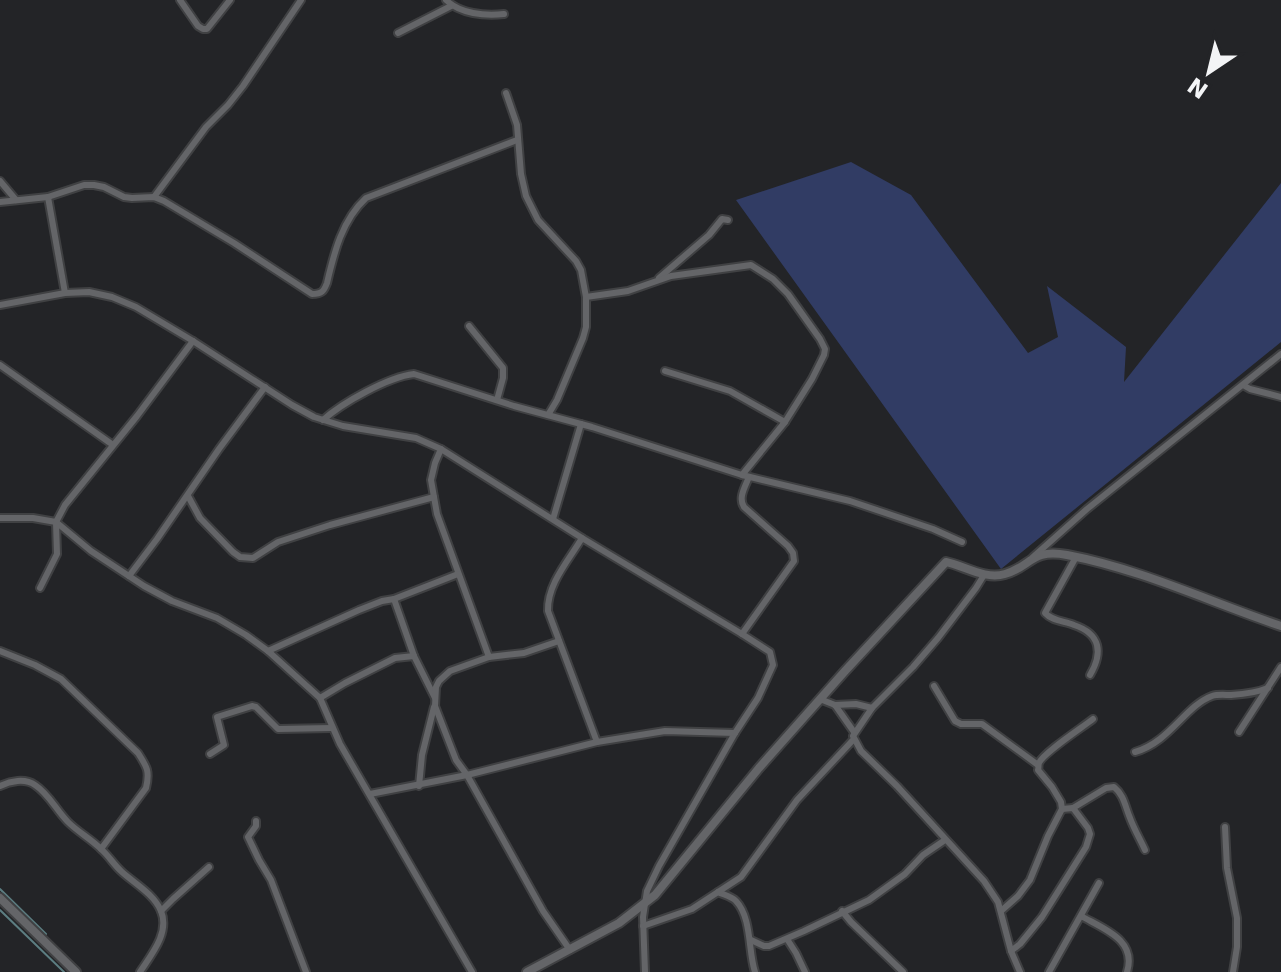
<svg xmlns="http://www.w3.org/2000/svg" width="1281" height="972" font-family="'DejaVu Sans',sans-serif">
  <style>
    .grass { fill: #313c64 }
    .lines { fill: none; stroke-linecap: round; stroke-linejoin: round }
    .stream { stroke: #5c7d81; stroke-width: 2 }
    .street-casing { stroke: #404143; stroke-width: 10 }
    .secondary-casing { stroke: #404143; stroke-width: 12 }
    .street { stroke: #646568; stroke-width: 6 }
    .secondary { stroke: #646568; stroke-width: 8 }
  </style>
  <rect width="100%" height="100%" fill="#232427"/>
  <polygon class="grass" points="851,162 911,195 1028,353 1058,337 1047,286 1126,347 1124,382 1281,183 1281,342 1001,569 736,200"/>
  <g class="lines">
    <g class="stream">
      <polyline points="0,889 46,934"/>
      <polyline points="0,910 64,972"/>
    </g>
    <g class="street-casing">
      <g id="street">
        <polyline points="180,0 198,26 203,29 207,29 230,0"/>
        <path d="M 446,0 C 460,14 485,16 504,14"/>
        <polyline points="398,33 451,6"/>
        <polyline points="506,93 517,125 521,174 526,196 538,220 576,261 581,270 586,297 586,327 583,338 557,400 548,415"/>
        <polyline points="0,181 16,200"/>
        <polyline points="48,197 65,293"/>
        <polyline points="154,197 206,127 228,105 243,86 301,0"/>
        <path d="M 0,202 L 48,197 L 84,185 L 94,185 L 104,187 L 124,197 L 132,198 L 154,197 L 164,201 L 234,243 L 312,294 C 322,294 324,291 327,283 C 334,253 342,220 366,198 L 517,140"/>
        <polyline points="659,278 709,235 722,219 728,220"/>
        <polyline points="586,297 628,291 671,276 751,265 773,279 788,294 820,339 825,349 824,355 812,379 785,422 742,475"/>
        <polyline points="0,305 65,293 89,292 112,297 136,307 193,341 292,405 314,417 343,426 416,438 441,449 582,538 742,634 770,652 773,665 758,698 735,733 659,866 647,891 643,917 645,972"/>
        <polyline points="469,326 503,368 503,378 497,400"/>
        <polyline points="0,365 113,445"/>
        <polyline points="665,371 730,391 785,422"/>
        <polyline points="1243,385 1250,389 1281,397"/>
        <path d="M 323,420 C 342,403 388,377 414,374 L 514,406 L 592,427 L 742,475 L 850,501 L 933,529 L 962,542"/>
        <polyline points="441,449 435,463 431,480 437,514 489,657"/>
        <polyline points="188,496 200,518 233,552 240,557 253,558 278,542 330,525 434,497"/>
        <polyline points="0,518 33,518 56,522 91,551 144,586 172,601 217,618 246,635 268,651 320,698 340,744 472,972"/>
        <polyline points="553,519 581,424"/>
        <path d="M 582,538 C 569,560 547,584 548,611 L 597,742"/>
        <polyline points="1033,557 1087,509 1281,354"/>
        <path d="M 1076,557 L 1045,613 C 1052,621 1064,621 1074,625 C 1101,634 1103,653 1090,675"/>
        <polyline points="984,575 976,588 938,638 913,667 872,708 853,736 861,751 897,786 984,881 998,902 1011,951 1020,972"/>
        <polyline points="129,576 157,539 219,449 265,387"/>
        <polyline points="40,588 57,554 56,522 65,505 137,416 193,341"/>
        <polyline points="394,599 414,656 435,698"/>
        <path d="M 742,634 L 794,561 L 793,553 L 788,546 L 744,507 C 738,498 745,487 749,477"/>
        <polyline points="559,641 524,653 489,657 450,671 439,681 436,687 435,706 456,760 467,775 543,911 570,950"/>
        <path d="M 0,651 L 35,665 L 61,679 L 138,753 C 147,767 150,771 146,788 L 101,849"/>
        <polyline points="268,651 359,610 382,601 394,599 458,574"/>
        <polyline points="934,686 955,721 961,724 982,724 1038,765"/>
        <polyline points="320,698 345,683 395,658 414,656"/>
        <polyline points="820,699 835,705 854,732"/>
        <polyline points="835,705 856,704 872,708"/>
        <polyline points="1239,732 1281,667"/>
        <path d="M 1135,752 C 1170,742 1185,706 1212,696 C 1218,694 1225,695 1231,695 C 1244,694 1256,693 1268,688"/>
        <polyline points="210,754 224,745 217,717 252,706 256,707 278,729 332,728"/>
        <path d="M 0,786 C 10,781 25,778 35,785 C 49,794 56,810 68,822 C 78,832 91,839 101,849 C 109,856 114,865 122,872 C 134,883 154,894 161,911 C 170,933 151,955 140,972"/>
        <polyline points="419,786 422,755 434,707"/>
        <polyline points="370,794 467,775 597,742 665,731 735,733"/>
        <path d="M 1073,808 L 1106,788 L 1114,787 C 1124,795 1125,806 1130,818 C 1134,829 1140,839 1145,850"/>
        <polyline points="256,821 256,826 248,837 259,860 271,880 306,972"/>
        <polyline points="1225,827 1227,868 1237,918 1237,947 1233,972"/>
        <path d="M 718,892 C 724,895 731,896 736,901 C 752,918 748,951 755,972"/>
        <polyline points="161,911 173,899 209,867"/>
        <polyline points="842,911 851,922 903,972"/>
        <path d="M 1001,911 L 1018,896 L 1030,880 L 1048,836 L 1062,809 L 1061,802 L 1052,787 L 1038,770 C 1039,767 1038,765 1039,763 C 1043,753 1083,727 1093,719"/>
        <path d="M 1081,916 C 1104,929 1137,940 1127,972"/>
        <polyline points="643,926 692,909 741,877 797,800 853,740"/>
        <polyline points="787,939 796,953 805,972"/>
        <polyline points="751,940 764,946 769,946 804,931 869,900 905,874 923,855 945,840"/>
        <polyline points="1011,951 1020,944 1042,917 1086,847 1090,834 1088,828 1073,808 1062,809"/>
        <polyline points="1049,972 1099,883"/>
      </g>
    </g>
    <g class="secondary-casing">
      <g id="secondary">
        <polyline points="0,898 76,972"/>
        <path d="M 527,972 L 619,923 L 655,895 L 759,768 L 845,671 L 946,562 C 965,566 985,580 1005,574 C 1031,567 1031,548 1067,555 C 1141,569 1210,602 1281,626"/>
      </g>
    </g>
    <use href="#street" class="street"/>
    <use href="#secondary" class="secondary"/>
  </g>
  <g transform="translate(1209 72) rotate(215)" stroke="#232427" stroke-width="6" paint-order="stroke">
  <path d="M0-6L14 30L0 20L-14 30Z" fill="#f3f4f6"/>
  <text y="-12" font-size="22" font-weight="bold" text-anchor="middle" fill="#f3f4f6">N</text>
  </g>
</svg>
